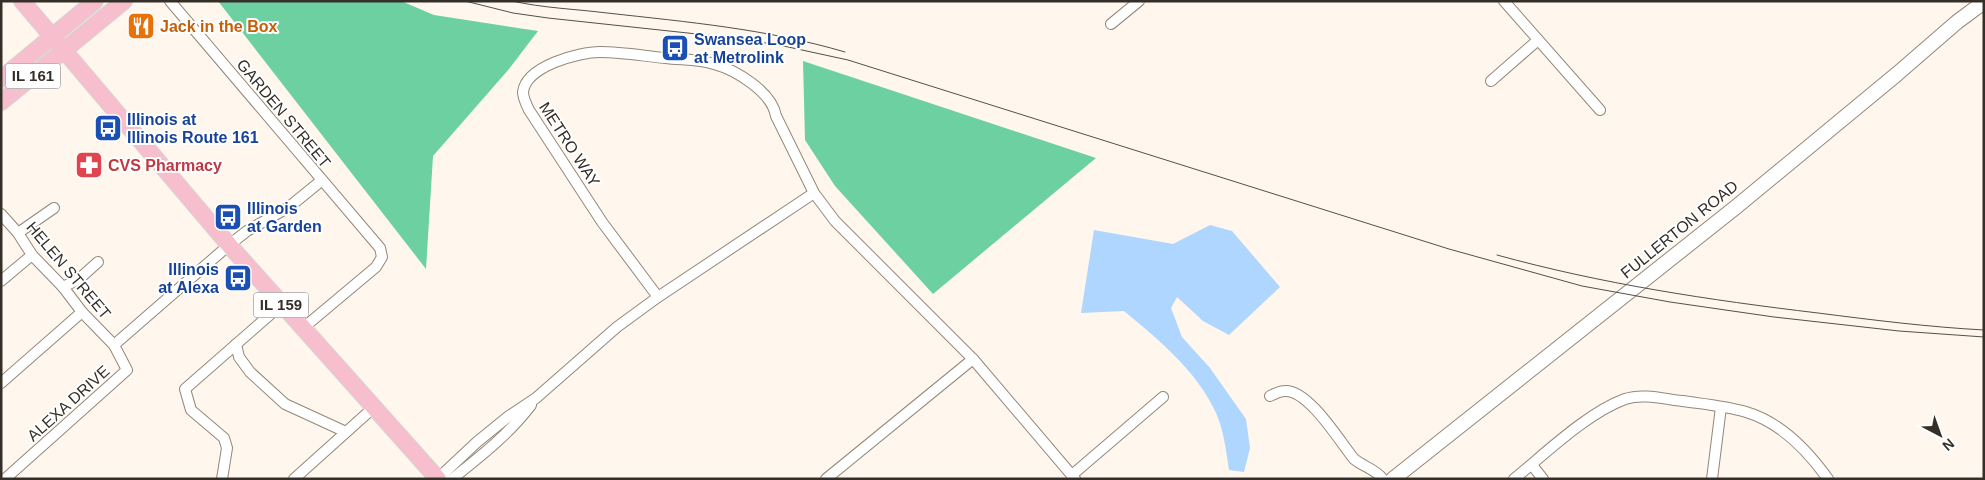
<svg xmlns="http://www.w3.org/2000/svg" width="1985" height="480" font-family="Arial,sans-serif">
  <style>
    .forest { fill: #6dd0a1 }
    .water { fill: #afd6ff }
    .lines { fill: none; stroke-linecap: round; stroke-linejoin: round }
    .street-casing { stroke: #94877a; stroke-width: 12 }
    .secondary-casing { stroke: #94877a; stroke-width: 16 }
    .primary-casing { stroke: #d6d5d4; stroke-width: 18 }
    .street { stroke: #fff; stroke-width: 10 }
    .secondary { stroke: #fff; stroke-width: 14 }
    .primary { stroke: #f7bece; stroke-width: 16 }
    .tram { stroke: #554f49; stroke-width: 1 }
    .labels { text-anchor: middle; stroke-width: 4; stroke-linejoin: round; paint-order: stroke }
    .shield { fill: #fff; stroke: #716d69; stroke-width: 1 }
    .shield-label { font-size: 15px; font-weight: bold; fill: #342f29 }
    .food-label { font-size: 16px; font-weight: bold; fill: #c56008; stroke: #fff; text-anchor: start }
    .transit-label { font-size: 16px; font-weight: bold; fill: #164399; stroke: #fff; text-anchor: start }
    .street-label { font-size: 16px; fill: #342f29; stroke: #fff }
    .health-label { font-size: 16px; font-weight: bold; fill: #be3a42; stroke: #fff; text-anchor: start }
  </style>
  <rect width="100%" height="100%" fill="#fff7ee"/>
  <g class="forest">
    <polygon points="218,1 401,1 434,15 538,31 509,69 433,156 426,269"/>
    <polygon points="803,61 1096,158 933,294 835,186 805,140"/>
  </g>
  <path class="water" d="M 1210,225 L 1232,231 L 1280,287 L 1229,335 L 1203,321 L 1177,297 L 1171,308 L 1182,337 L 1210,368 L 1246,419 L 1250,448 L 1244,472 L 1229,470 C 1226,451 1224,431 1216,413 C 1197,371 1159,340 1124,311 L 1081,313 L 1094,230 L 1173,244 Z"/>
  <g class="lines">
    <g class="street-casing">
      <g id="street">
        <polyline points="170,1 380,248 382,257 376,267 302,329"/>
        <polyline points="1504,1 1600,110"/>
        <polyline points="1111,24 1139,1"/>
        <polyline points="1491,81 1538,40"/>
        <polyline points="1,214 18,233 32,255 63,287 82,312 114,345"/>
        <polyline points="18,233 54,208"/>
        <polyline points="1,281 32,255"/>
        <polyline points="63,287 79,279 98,262"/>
        <path d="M 658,297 L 602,222 L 529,110 C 526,104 523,98 523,92 C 526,66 579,52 600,52 C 622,52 644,56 665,58 C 681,60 699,59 714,64 C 736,70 772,92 776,116 L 814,193 L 835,221 L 973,359 L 1075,479"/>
        <polyline points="236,344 239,357 250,372 285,404 346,432"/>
        <polyline points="1,383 82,312"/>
        <path d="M 1270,396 C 1274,394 1280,391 1285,391 C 1309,390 1340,442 1354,459 C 1364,467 1375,469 1383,479"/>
        <polyline points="1532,465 1543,479"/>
        <polyline points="1072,475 1163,397"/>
        <polyline points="5,479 127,370 114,345 229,245 247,231 289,207 321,181"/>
        <polyline points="222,479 227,448 224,438 191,410 185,389 281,305"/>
        <polyline points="294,479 373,408"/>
        <polyline points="442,479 445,472 477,442 509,416 536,398 617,327 658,297 814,193"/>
        <path d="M 452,479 C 481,456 509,434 531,405"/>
        <polyline points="826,479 973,359"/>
        <path d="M 1514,479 C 1546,453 1587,413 1625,399 C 1643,393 1664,399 1682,401 C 1703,404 1726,406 1746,412 C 1780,422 1808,451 1828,479"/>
        <polyline points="1712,479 1721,407"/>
      </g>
    </g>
    <g class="secondary-casing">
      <polyline id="secondary" points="1393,479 1736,207 1897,74 1957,22 1984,2"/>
    </g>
    <g class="primary-casing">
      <g id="primary">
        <polyline points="22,1 229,245 438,479"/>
        <polyline points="1,79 95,1"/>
        <polyline points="1,102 124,1"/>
      </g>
    </g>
    <use href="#street" class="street"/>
    <use href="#secondary" class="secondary"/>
    <use href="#primary" class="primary"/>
    <g class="tram">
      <polyline points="465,1 513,13 548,18 725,37 779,45 848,60 902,77 1449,249 1582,286 1670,302 1774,317 1899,331 1984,337"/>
      <path d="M 512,1 C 543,8 575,9 607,13 C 688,22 767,29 845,52"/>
      <path d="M 1497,255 C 1602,284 1709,300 1818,313 C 1873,320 1928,327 1984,330"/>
    </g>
  </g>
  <defs>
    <g id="restaurant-square" transform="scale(1.4375)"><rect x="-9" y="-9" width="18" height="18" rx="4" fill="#e8710a" stroke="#fff"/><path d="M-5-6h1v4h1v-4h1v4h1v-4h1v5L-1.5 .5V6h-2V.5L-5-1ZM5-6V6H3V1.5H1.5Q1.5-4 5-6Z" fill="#fff"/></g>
    <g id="bus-square" transform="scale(1.4375)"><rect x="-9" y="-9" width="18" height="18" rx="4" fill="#1a4fb4" stroke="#fff"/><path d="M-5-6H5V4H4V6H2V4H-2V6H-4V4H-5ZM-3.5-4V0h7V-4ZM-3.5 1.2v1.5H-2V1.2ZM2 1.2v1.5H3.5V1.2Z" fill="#fff"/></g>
    <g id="pharmacy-square" transform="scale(1.4375)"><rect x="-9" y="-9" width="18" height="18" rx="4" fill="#e0444e" stroke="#fff"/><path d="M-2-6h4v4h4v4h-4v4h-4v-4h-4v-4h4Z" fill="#fff"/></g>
  </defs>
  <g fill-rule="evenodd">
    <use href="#restaurant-square" x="141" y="26"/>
    <use href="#bus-square" x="675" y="48"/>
    <use href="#bus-square" x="108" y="128"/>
    <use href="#pharmacy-square" x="89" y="165"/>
    <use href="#bus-square" x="228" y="217"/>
    <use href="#bus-square" x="238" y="278"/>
  </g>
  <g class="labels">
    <g class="shield">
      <rect x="5.5" y="63.5" width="55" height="25" rx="4"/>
      <rect x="253.5" y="292.5" width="55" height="25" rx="4"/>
    </g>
    <g class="shield-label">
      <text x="33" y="81">IL 161</text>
      <text x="281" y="310">IL 159</text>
    </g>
    <g class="food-label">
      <text x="160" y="32">Jack in the Box</text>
    </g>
    <g class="transit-label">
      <text x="694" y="45">Swansea Loop<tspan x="694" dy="18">at Metrolink</tspan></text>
      <text x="127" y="125">Illinois at<tspan x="127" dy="18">Illinois Route 161</tspan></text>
      <text x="247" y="214">Illinois<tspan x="247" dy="18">at Garden</tspan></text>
      <text x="219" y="275" text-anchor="end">Illinois<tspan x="219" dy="18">at Alexa</tspan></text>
    </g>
    <g class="street-label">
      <text transform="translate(284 113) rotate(50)" y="6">GARDEN STREET</text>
      <text transform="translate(570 144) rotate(57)" y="6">METRO WAY</text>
      <text transform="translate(1679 229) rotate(-39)" y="6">FULLERTON ROAD</text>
      <text transform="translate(69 270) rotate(50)" y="6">HELEN STREET</text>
      <text transform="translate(68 403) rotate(-42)" y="6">ALEXA DRIVE</text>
    </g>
    <g class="health-label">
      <text x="108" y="171">CVS Pharmacy</text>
    </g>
  </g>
  <rect width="1985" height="480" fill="none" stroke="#342f29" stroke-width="5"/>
  <g transform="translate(1940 435) rotate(139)" stroke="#ffffff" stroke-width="4" paint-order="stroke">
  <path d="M0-4L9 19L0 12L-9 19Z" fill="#342f29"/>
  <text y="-8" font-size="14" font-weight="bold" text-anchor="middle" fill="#342f29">N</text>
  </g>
</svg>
